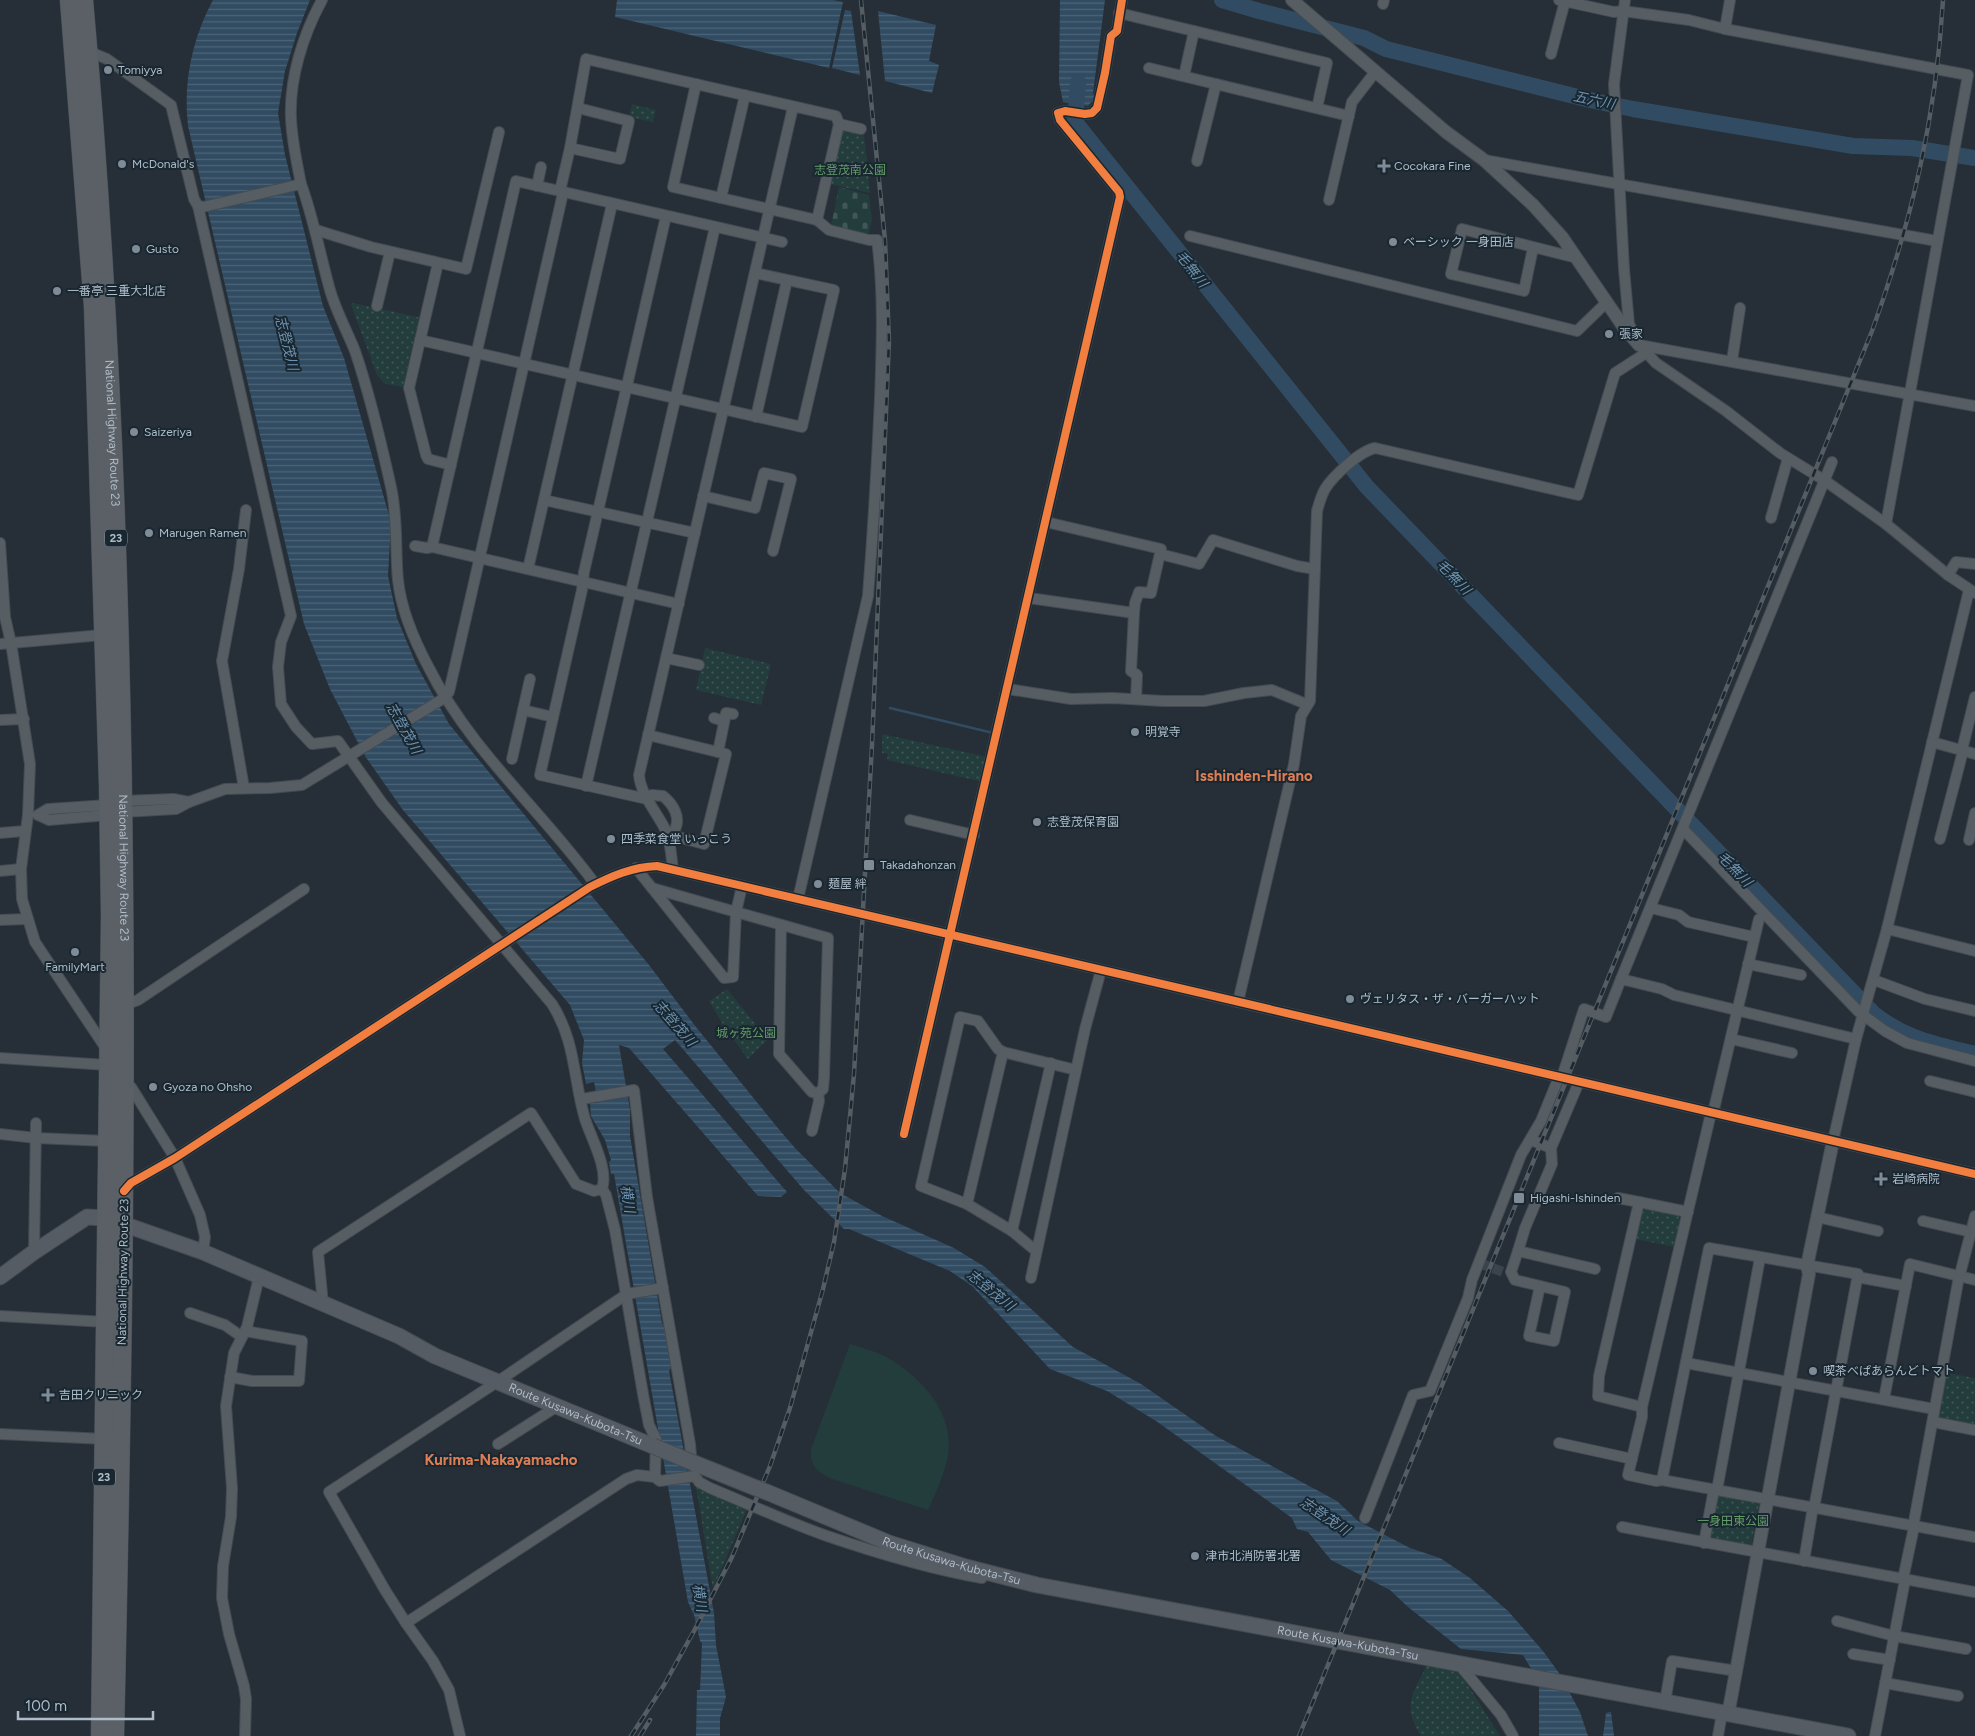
<svg xmlns="http://www.w3.org/2000/svg" width="1975" height="1736" font-family="Figtree,'Noto Sans JP',sans-serif">
  <style>
    .green { fill: url(#green-dots) }
    .cemetery { fill: url(#cemetery-stones) }
    .pitch { fill: #233c3c }
    .water { fill: url(#water-rules) }
    .lines { fill: none; stroke-linecap: round; stroke-linejoin: round }
    .stream { stroke: #314c62; stroke-width: 2.5 }
    .river { stroke: #314c62; stroke-width: 16 }
    .minor-tunnel { stroke: #3b444d; stroke-width: 10; stroke-dasharray: 10 5; stroke-linecap: butt }
    .minor-casing { stroke: #454b51; stroke-width: 12 }
    .tertiary-casing { stroke: #454b51; stroke-width: 14 }
    .secondary-casing { stroke: #454b51; stroke-width: 17 }
    .trunk-casing { stroke: #434b52; stroke-width: 19 }
    .minor { stroke: #565e64; stroke-width: 10 }
    .tertiary { stroke: #565e64; stroke-width: 12 }
    .secondary { stroke: #555c63; stroke-width: 15 }
    .trunk { stroke: #5a6066; stroke-width: 18 }
    .rail-casing { stroke: #555c62; stroke-width: 4.5 }
    .rail { stroke: #192731; stroke-width: 2.5; stroke-dasharray: 8; stroke-linecap: butt }
    .secondary-bridge-casing { stroke: #454b51; stroke-width: 17; stroke-linecap: butt }
    .secondary-bridge { stroke: #555c63; stroke-width: 15 }
    .cycleway-casing { stroke: #192731; stroke-width: 11 }
    .cycleway { stroke: #f27e40; stroke-width: 8 }
    .poi-dot { fill: #7f8b96; stroke: #192731; stroke-width: 2 }
    .labels { text-anchor: middle; stroke-width: 4; stroke-linejoin: round; paint-order: stroke }
    .shield { fill: #192731; stroke: #828f9b; stroke-width: 1 }
    .shield-label { font-size: 11px; font-weight: bold; fill: #afbcc9 }
    .poi-label { font-size: 12px; fill: #afbcc9; stroke: #192731; text-anchor: start }
    .park-label { font-size: 12px; fill: #649c69; stroke: #192731 }
    .street-label { font-size: 12px; fill: #afbcc9; stroke: #192731 }
    .water-label { font-size: 14px; font-style: italic; fill: #6d92af; stroke: #192731 }
    .quarter-label { font-size: 15px; font-weight: bold; fill: #dd7e55; stroke: #192731 }
  </style>
  <defs>
    <pattern id="green-dots" width="8" height="8" patternUnits="userSpaceOnUse" patternTransform="scale(1.25)"><rect width="8" height="8" fill="#233c3c"/><path d="M2 2h.1M6 6h.1" fill="none" stroke="#405657" stroke-width="1.8" stroke-linecap="round"/></pattern>
    <pattern id="cemetery-stones" width="16" height="16" patternUnits="userSpaceOnUse" patternTransform="scale(1.25)"><rect width="16" height="16" fill="#233c3c"/><path d="M2 7V4a2 2 0 0 1 4 0v3zM10 15v-3a2 2 0 0 1 4 0v3z" fill="#405657"/></pattern>
    <pattern id="water-rules" width="6" height="5" patternUnits="userSpaceOnUse" patternTransform="scale(1.25)"><rect width="6" height="5" fill="#314c62"/><path d="M0 2.5h6" fill="none" stroke="#4c6477"/></pattern>
  </defs>
  <rect width="100%" height="100%" fill="#262f37"/>
  <g class="green">
    <polygon points="632,104 656,110 653,122 629,117"/>
    <polygon points="843,128 864,133 870,193 830,184"/>
    <polygon points="353,303 418,317 419,319 403,387 385,384 377,375 351,305"/>
    <polygon points="705,648 771,664 761,705 696,690"/>
    <polygon points="882,734 988,757 983,782 887,760 888,754 882,753"/>
    <polygon points="727,989 768,1039 748,1059 724,1026 709,1001"/>
    <polygon points="1647,1208 1678,1214 1681,1222 1675,1247 1635,1239 1640,1213"/>
    <polygon points="1948,1373 1975,1378 1975,1426 1939,1419 1937,1416 1945,1374"/>
    <polygon points="695,1481 747,1509 713,1589"/>
    <polygon points="1719,1495 1756,1502 1759,1505 1751,1546 1708,1538 1715,1497"/>
    <path d="M 1427,1665 L 1459,1671 L 1500,1736 L 1421,1736 C 1402,1706 1412,1694 1427,1665 Z"/>
  </g>
  <polygon class="cemetery" points="839,187 869,195 872,220 869,233 867,233 866,235 831,226"/>
  <path class="pitch" d="M 850,1344 C 863,1348 879,1352 890,1359 C 923,1379 955,1414 948,1456 C 944,1475 936,1493 928,1510 L 832,1479 C 818,1472 809,1466 811,1449 Z"/>
  <g class="water">
    <path d="M 213,0 L 310,0 L 297,33 L 285,71 L 278,113 L 285,155 L 323,306 L 344,358 L 391,522 L 388,576 L 397,618 L 416,664 L 449,724 L 649,965 L 696,1027 L 777,1127 L 795,1148 L 840,1193 L 882,1216 L 954,1248 L 985,1267 L 1073,1347 L 1141,1384 L 1216,1436 L 1337,1501 L 1358,1521 L 1410,1548 L 1440,1558 L 1470,1578 L 1508,1611 L 1543,1651 L 1559,1673 L 1580,1712 L 1588,1736 L 1539,1736 L 1539,1682 L 1523,1655 L 1461,1649 L 1408,1607 L 1390,1590 L 1331,1560 L 1308,1532 L 1297,1529 L 1292,1518 L 1156,1421 L 1107,1391 L 1050,1369 L 972,1286 L 950,1271 L 849,1229 L 844,1229 L 804,1190 L 675,1040 L 663,1049 L 787,1192 L 781,1197 L 758,1196 L 629,1048 L 619,1045 L 630,1110 L 630,1136 L 662,1323 L 665,1328 L 672,1367 L 669,1371 L 714,1613 L 716,1645 L 726,1697 L 720,1718 L 720,1736 L 696,1736 L 697,1690 L 700,1690 L 702,1643 L 700,1641 L 694,1615 L 688,1602 L 614,1174 L 611,1174 L 609,1162 L 611,1160 L 605,1140 L 591,1116 L 590,1103 L 597,1103 L 598,1101 L 594,1082 L 586,1084 L 582,1063 L 584,1040 L 570,1005 L 403,810 L 365,756 L 330,689 L 304,624 L 188,126 C 183,82 192,39 213,0 Z"/>
    <polygon points="617,0 833,0 843,2 829,68 615,17"/>
    <polygon points="1060,0 1105,0 1093,93 1095,98 1088,106 1063,102 1059,82"/>
    <polygon points="845,10 851,11 860,75 832,68"/>
    <polygon points="878,11 936,25 929,61 939,65 932,93 885,81"/>
    <polygon points="1611,1712 1614,1736 1603,1736 1606,1713"/>
  </g>
  <g class="lines">
    <polyline class="stream" points="890,708 993,733"/>
    <g class="river">
      <polyline points="1222,0 1259,11 1364,38 1386,49 1590,100 1633,109 1853,146 1912,148 1975,158"/>
      <path d="M 1078,82 L 1075,122 L 1367,487 L 1874,1014 C 1907,1040 1936,1044 1975,1054"/>
    </g>
    <polyline class="minor-tunnel" points="1479,1263 1506,1273"/>
    <g class="minor-casing">
      <g id="minor">
        <polyline points="1559,0 1614,12 1623,11 1689,20 1725,29 1968,75 1886,524"/>
        <polyline points="1625,0 1614,84 1624,269 1629,324 1635,336"/>
        <polyline points="1383,4 1384,0"/>
        <polyline points="1119,13 1327,63 1317,108"/>
        <polyline points="1725,29 1730,0"/>
        <path d="M 88,51 L 107,59 L 171,105 L 194,199 L 198,206 L 203,207 L 301,184 C 314,219 320,255 330,290 C 336,311 347,331 355,351 C 370,395 381,442 391,487 C 398,518 395,549 398,580 C 401,609 415,642 429,668 C 470,750 542,811 595,884"/>
        <polyline points="1551,54 1565,1"/>
        <polyline points="1149,68 1349,116"/>
        <polyline points="1184,76 1194,31"/>
        <polyline points="696,84 673,187 817,220 829,230 869,240 877,240"/>
        <polyline points="839,124 861,129"/>
        <polyline points="570,148 620,159 629,121 578,108"/>
        <polyline points="1484,160 1937,241"/>
        <polyline points="1197,161 1216,84"/>
        <path d="M 301,184 C 297,163 292,141 291,119 C 289,79 303,35 322,0"/>
        <polyline points="537,186 541,167"/>
        <polyline points="560,191 570,148 586,59 836,116 839,124 817,220"/>
        <polyline points="721,198 745,95"/>
        <polyline points="1329,200 1352,102 1376,71"/>
        <path d="M 198,206 L 291,616 L 281,642 L 278,667 L 281,704 L 296,727 L 312,744 L 338,741 L 382,803 L 552,1004 C 576,1042 573,1078 585,1119 C 591,1138 609,1169 602,1189 L 594,1191 L 576,1184 L 531,1113 L 318,1252 L 323,1304"/>
        <path d="M 666,216 L 584,572 L 582,590 L 540,775 L 647,799 L 652,795 L 663,796 C 673,804 682,818 674,831 L 667,834"/>
        <polyline points="316,230 371,247 466,269 499,132"/>
        <polyline points="1190,236 1577,331 1607,302"/>
        <polyline points="1533,248 1524,291 1451,274 1462,229 1577,258"/>
        <polyline points="438,263 409,388 426,455 428,459 451,465"/>
        <polyline points="377,306 390,252"/>
        <polyline points="420,340 802,427 834,290 755,273"/>
        <polyline points="1639,345 1975,406"/>
        <polyline points="1643,349 1656,363 1726,411 1780,453 1824,480 1886,524 1948,575 1975,593"/>
        <polyline points="1732,361 1740,308"/>
        <polyline points="756,417 787,280"/>
        <polyline points="703,496 755,508 764,473 791,479 773,551"/>
        <polyline points="544,500 695,533"/>
        <polyline points="1771,518 1788,458"/>
        <polyline points="0,543 5,617 11,643 30,764 28,815 21,869 22,899 35,942 107,1050"/>
        <polyline points="415,546 427,548 432,547 679,604"/>
        <polyline points="432,547 516,181 782,242"/>
        <polyline points="1160,554 1199,564 1213,540 1297,566 1315,569"/>
        <polyline points="528,569 612,204"/>
        <polyline points="1948,575 1956,562 1975,564"/>
        <polyline points="1029,598 1134,613 1135,603 1139,592 1151,593 1161,549 1046,522"/>
        <polyline points="1134,613 1131,671 1137,675 1136,699"/>
        <polyline points="0,644 102,635"/>
        <polyline points="666,658 699,665"/>
        <polyline points="1008,689 1071,699 1113,698 1163,701 1204,701 1244,693 1272,690 1306,704"/>
        <polyline points="523,710 553,717"/>
        <polyline points="714,718 724,721"/>
        <polyline points="0,720 24,719"/>
        <polyline points="648,735 726,754 704,844 667,834"/>
        <polyline points="1932,742 1975,754"/>
        <polyline points="1962,750 1975,697"/>
        <polyline points="718,752 726,713 733,714"/>
        <polyline points="512,759 530,679"/>
        <polyline points="586,786 715,227"/>
        <polyline points="244,788 222,661 239,569 246,510"/>
        <polyline points="123,801 173,799 189,802"/>
        <polyline points="123,812 176,809 189,802 225,789 270,788 302,785 441,700 449,692 563,193"/>
        <polyline points="38,815 48,809 108,805"/>
        <polyline points="38,815 49,820 108,815"/>
        <polyline points="910,820 974,835"/>
        <polyline points="1683,829 1859,1012 1885,1031 1907,1043 1975,1061"/>
        <polyline points="0,833 25,831"/>
        <polyline points="1940,839 1963,751"/>
        <polyline points="1969,840 1975,813"/>
        <polyline points="636,868 652,888"/>
        <path d="M 673,869 C 671,856 671,843 666,831 C 657,812 641,796 639,775 L 793,107"/>
        <polyline points="0,871 21,869"/>
        <polyline points="742,886 736,912 828,938 824,1078 823,1089 818,1093 812,1092 779,1054 781,925"/>
        <polygon points="652,888 736,912 733,977 724,978"/>
        <path d="M 798,899 L 868,596 C 873,531 877,465 880,399 C 882,346 884,292 877,240"/>
        <polyline points="1651,908 1679,915 1688,922 1754,937"/>
        <polyline points="0,920 27,919"/>
        <polyline points="1887,929 1975,951"/>
        <polyline points="1748,964 1801,975"/>
        <polyline points="1621,979 1832,462"/>
        <polyline points="1874,980 1925,999 1975,1011"/>
        <path d="M 1238,1002 L 1294,764 L 1301,716 L 1310,701 L 1317,511 C 1319,504 1321,496 1325,489 C 1333,476 1360,451 1375,448 L 1578,495 L 1615,373 L 1646,353"/>
        <polyline points="125,1005 138,1000 304,889"/>
        <polyline points="1731,1039 1792,1053"/>
        <polyline points="1003,1052 998,1049 978,1021 960,1017 921,1186 967,1204 1012,1231 1036,1251"/>
        <polyline points="0,1058 107,1065"/>
        <polyline points="1562,1077 1584,1009 1606,1017 1621,979 1662,989 1674,995 1856,1039"/>
        <polyline points="1930,1081 1975,1092"/>
        <polyline points="1579,1082 1551,1148 1552,1164 1525,1228 1518,1251 1595,1269"/>
        <polyline points="131,1087 175,1158 200,1215 205,1237 203,1252"/>
        <polyline points="582,1099 634,1090 647,1197 690,1444 692,1466"/>
        <polyline points="1711,1113 1642,1407 1642,1417 1628,1475 1656,1481 1662,1480 1975,1537"/>
        <polyline points="1713,1113 1759,919"/>
        <polyline points="812,1131 819,1101 818,1093"/>
        <polyline points="0,1134 36,1138 107,1141"/>
        <polyline points="904,1134 1120,197 1119,192 1060,120 1058,113 1065,111 1085,114 1092,113 1097,108 1105,73 1111,36 1117,31 1122,0"/>
        <polyline points="1531,1140 1551,1148"/>
        <polyline points="1833,1141 1856,1039 1887,929 1969,590"/>
        <polyline points="602,1189 606,1195 615,1230 643,1394 649,1425 656,1439 655,1477"/>
        <path d="M 124,1190 L 131,1183 L 175,1158 L 590,887 C 612,876 632,867 657,866 L 1975,1174"/>
        <polyline points="1618,1198 1639,1202"/>
        <polyline points="967,1204 1003,1052 1076,1070"/>
        <polyline points="1817,1217 1878,1231"/>
        <polyline points="1923,1221 1971,1232"/>
        <polyline points="1012,1231 1051,1063"/>
        <polyline points="1518,1251 1511,1272 1515,1280 1565,1292 1554,1341 1529,1336 1540,1286"/>
        <polyline points="34,1252 36,1123"/>
        <polyline points="1857,1277 1906,1286"/>
        <polyline points="1031,1278 1085,1029 1101,970"/>
        <polyline points="190,1313 225,1325 242,1337"/>
        <polyline points="0,1316 106,1322"/>
        <polyline points="1686,1363 1934,1409"/>
        <polyline points="230,1377 252,1381 299,1381 302,1341 245,1331"/>
        <polyline points="1884,1399 1910,1264 1975,1280"/>
        <polyline points="1642,1407 1598,1396 1599,1376 1639,1202 1688,1212"/>
        <polyline points="1933,1422 1975,1430"/>
        <polyline points="0,1434 105,1439"/>
        <polyline points="1559,1443 1632,1459"/>
        <polyline points="498,1444 556,1407"/>
        <polyline points="1662,1480 1709,1248 1858,1274 1814,1508"/>
        <polyline points="1717,1490 1760,1258"/>
        <polyline points="1365,1518 1413,1395 1430,1391 1468,1298 1472,1280 1521,1155 1541,1121 1559,1077"/>
        <polyline points="1622,1527 1975,1592"/>
        <polyline points="1913,1527 1958,1282 1975,1216"/>
        <polyline points="1704,1543 1714,1489"/>
        <polyline points="1804,1561 1813,1507"/>
        <polyline points="1903,1579 1914,1527"/>
        <polyline points="1837,1621 1894,1636 1966,1649"/>
        <path d="M 406,1623 L 626,1479 L 637,1475 L 655,1477 L 660,1481 L 695,1476 L 699,1482 L 710,1488 C 749,1504 787,1522 827,1536 C 877,1553 930,1569 982,1578"/>
        <polyline points="1853,1654 1890,1660"/>
        <polyline points="1458,1663 1501,1715 1513,1736"/>
        <polyline points="1885,1683 1958,1696"/>
        <polyline points="1665,1702 1672,1661 1737,1671"/>
        <polyline points="245,1736 246,1699 244,1686 229,1634 222,1598 223,1566 231,1517 232,1488 226,1406 234,1353 247,1327 259,1277"/>
        <polyline points="460,1736 449,1690 433,1661 406,1623 385,1590 329,1492 497,1382 627,1294 663,1288"/>
        <polyline points="1718,1736 1722,1713"/>
        <polyline points="1875,1736 1905,1580"/>
      </g>
    </g>
    <g class="tertiary-casing">
      <g id="tertiary">
        <polyline points="1292,0 1446,132 1484,160 1533,205 1562,237 1625,329 1639,345"/>
        <polyline points="1728,1715 1809,1274 1807,1266 1833,1141"/>
      </g>
    </g>
    <g class="secondary-casing">
      <g id="secondary">
        <path id="s1" d="M 0,1277 L 34,1252 L 87,1217 L 106,1218 L 203,1252 L 399,1336 L 435,1356 L 653,1446"/>
        <polyline points="694,1463 756,1488"/>
        <path id="s2" d="M 769,1493 L 889,1543 L 966,1567 L 1037,1585 L 1848,1736"/>
      </g>
    </g>
    <g class="trunk-casing">
      <g id="trunk">
        <polyline points="69,0 93,307 108,785 110,915 100,1736"/>
        <path id="s3" d="M 84,0 C 136,577 128,1157 115,1736"/>
      </g>
    </g>
    <use href="#minor" class="minor"/>
    <use href="#tertiary" class="tertiary"/>
    <use href="#secondary" class="secondary"/>
    <use href="#trunk" class="trunk"/>
    <g class="rail-casing">
      <g id="rail">
        <polyline points="631,1736 664,1685 694,1631 732,1557 770,1466 790,1408 823,1289 834,1242 845,1169 854,1074 872,745 889,341 885,240 861,0"/>
        <polyline points="640,1736 650,1720"/>
        <path d="M 1299,1736 L 1872,331 C 1912,220 1936,118 1943,0"/>
      </g>
    </g>
    <use href="#rail" class="rail"/>
    <g class="secondary-bridge-casing">
      <g id="secondary-bridge">
        <polyline points="653,1446 694,1463"/>
        <polyline points="756,1488 769,1493"/>
      </g>
    </g>
    <use href="#secondary-bridge" class="secondary-bridge"/>
    <g class="cycleway-casing">
      <g id="cycleway">
        <polyline points="904,1134 1120,197 1119,192 1060,120 1058,113 1065,111 1085,114 1092,113 1097,108 1105,73 1111,36 1117,31 1122,0"/>
        <path d="M 124,1191 L 131,1183 L 175,1158 L 590,887 C 612,876 632,867 657,866 L 1975,1174"/>
      </g>
    </g>
    <use href="#cycleway" class="cycleway"/>
  </g>
  <g class="poi-dot">
    <circle cx="108" cy="70" r="5"/>
    <circle cx="122" cy="164" r="5"/>
    <path d="M1381.5 158.5h5v5h5v5h-5v5h-5v-5h-5v-5h5z"/>
    <circle cx="1393" cy="242" r="5"/>
    <circle cx="136" cy="249" r="5"/>
    <circle cx="57" cy="291" r="5"/>
    <circle cx="1609" cy="334" r="5"/>
    <circle cx="134" cy="432" r="5"/>
    <circle cx="149" cy="533" r="5"/>
    <circle cx="1135" cy="732" r="5"/>
    <circle cx="1037" cy="822" r="5"/>
    <circle cx="611" cy="839" r="5"/>
    <rect x="863" y="859" width="12" height="12" rx="2.5"/>
    <circle cx="818" cy="884" r="5"/>
    <circle cx="75" cy="952" r="5"/>
    <circle cx="1350" cy="999" r="5"/>
    <circle cx="153" cy="1087" r="5"/>
    <path d="M1878.5 1171.5h5v5h5v5h-5v5h-5v-5h-5v-5h5z"/>
    <rect x="1513" y="1192" width="12" height="12" rx="2.5"/>
    <circle cx="1813" cy="1371" r="5"/>
    <path d="M45.5 1387.5h5v5h5v5h-5v5h-5v-5h-5v-5h5z"/>
    <circle cx="1195" cy="1556" r="5"/>
  </g>
  <g class="labels">
    <g class="shield">
      <rect x="105" y="529.5" width="22" height="17" rx="4"/>
      <rect x="93" y="1468.5" width="22" height="17" rx="4"/>
    </g>
    <g class="shield-label">
      <text x="116" y="542">23</text>
      <text x="104" y="1481">23</text>
    </g>
    <g class="poi-label">
      <text x="118" y="74">Tomiyya</text>
      <text x="132" y="168">McDonald's</text>
      <text x="1394" y="170">Cocokara Fine</text>
      <text x="1403" y="246">ベーシック 一身田店</text>
      <text x="146" y="253">Gusto</text>
      <text x="67" y="295">一番亭 三重大北店</text>
      <text x="1619" y="338">張家</text>
      <text x="144" y="436">Saizeriya</text>
      <text x="159" y="537">Marugen Ramen</text>
      <text x="1145" y="736">明覚寺</text>
      <text x="1047" y="826">志登茂保育園</text>
      <text x="621" y="843">四季菜食堂 いっこう</text>
      <text x="880" y="869">Takadahonzan</text>
      <text x="828" y="888">麺屋 絆</text>
      <text x="75" y="971" text-anchor="middle">FamilyMart</text>
      <text x="1360" y="1003">ヴェリタス・ザ・バーガーハット</text>
      <text x="163" y="1091">Gyoza no Ohsho</text>
      <text x="1892" y="1183">岩崎病院</text>
      <text x="1530" y="1202">Higashi-Ishinden</text>
      <text x="1823" y="1375">喫茶べぱあらんどトマト</text>
      <text x="59" y="1399">吉田クリニック</text>
      <text x="1205" y="1560">津市北消防署北署</text>
    </g>
    <g class="park-label">
      <text x="850" y="174">志登茂南公園</text>
      <text x="746" y="1037">城ヶ苑公園</text>
      <text x="1733" y="1525">一身田東公園</text>
    </g>
    <g class="street-label">
      <text dy="4" stroke="none"><textPath href="#s3" startOffset="434">National Highway Route 23</textPath></text>
      <text dy="4" stroke="none"><textPath href="#s3" startOffset="869">National Highway Route 23</textPath></text>
      <text transform="translate(123 1272) rotate(-89)" y="4">National Highway Route 23</text>
      <text dy="4" stroke="none"><textPath href="#s1" startOffset="634">Route Kusawa-Kubota-Tsu</textPath></text>
      <text dy="4" stroke="none"><textPath href="#s2" startOffset="195">Route Kusawa-Kubota-Tsu</textPath></text>
      <text dy="4" stroke="none"><textPath href="#s2" startOffset="600">Route Kusawa-Kubota-Tsu</textPath></text>
    </g>
    <g class="water-label">
      <text transform="translate(1594 100) rotate(12)" y="5">五六川</text>
      <text transform="translate(1192 269) rotate(52)" y="5">毛無川</text>
      <text transform="translate(287 343) rotate(76)" y="5">志登茂川</text>
      <text transform="translate(1454 577) rotate(46)" y="5">毛無川</text>
      <text transform="translate(404 728) rotate(61)" y="5">志登茂川</text>
      <text transform="translate(1735 869) rotate(46)" y="5">毛無川</text>
      <text transform="translate(675 1023) rotate(49)" y="5">志登茂川</text>
      <text transform="translate(628 1199) rotate(80)" y="5">横川</text>
      <text transform="translate(991 1290) rotate(39)" y="5">志登茂川</text>
      <text transform="translate(1325 1516) rotate(34)" y="5">志登茂川</text>
      <text transform="translate(700 1598) rotate(80)" y="5">横川</text>
    </g>
    <g class="quarter-label">
      <text x="1254" y="781">Isshinden-Hirano</text>
      <text x="501" y="1465">Kurima-Nakayamacho</text>
    </g>
  </g>
  <path d="M18 1711v8h135v-8" fill="none" stroke="#afbcc9" stroke-width="2.5"/>
  <text x="25" y="1711" font-size="15" fill="#afbcc9" stroke="#192731" stroke-width="4" paint-order="stroke">100 m</text>
</svg>
